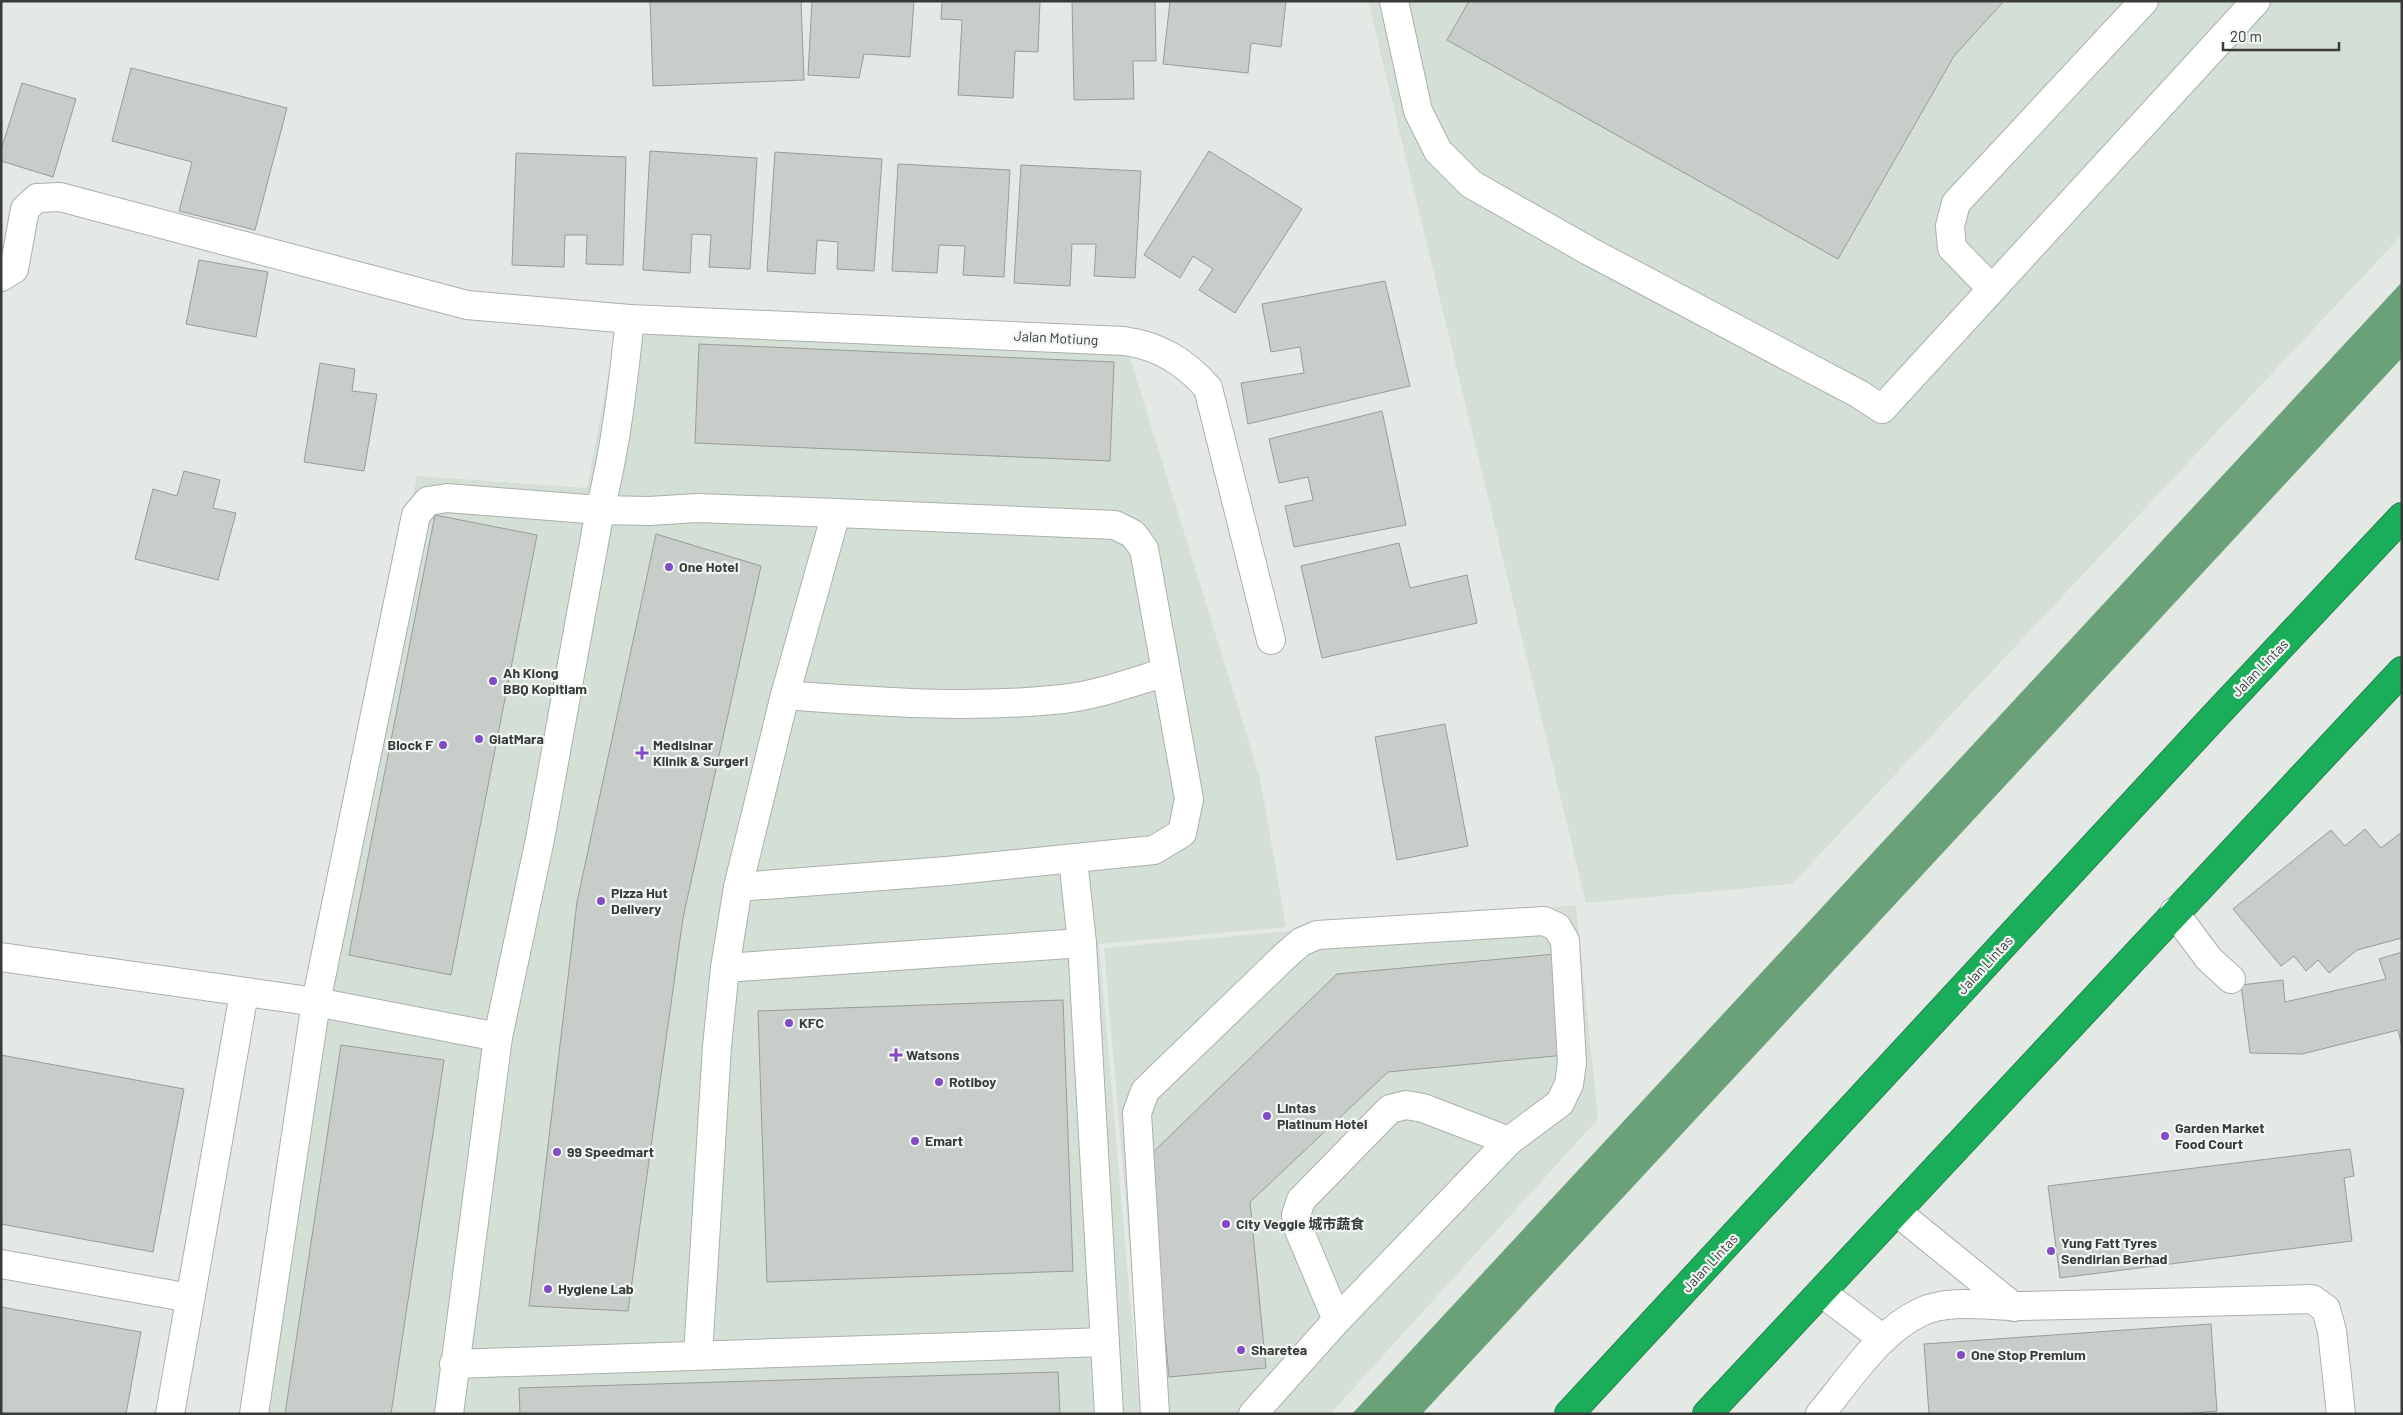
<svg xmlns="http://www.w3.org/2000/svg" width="2403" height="1415" font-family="Barlow,'Noto Sans SC',sans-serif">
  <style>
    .built { fill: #d4dfd6 }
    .water { fill: #6aa178 }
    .building { fill: #c9cdca; stroke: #989c99 }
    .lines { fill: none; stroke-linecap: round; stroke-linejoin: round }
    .minor-casing { stroke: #acb0ad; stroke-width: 30 }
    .highway-casing { stroke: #25854e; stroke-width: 30 }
    .minor { stroke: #fff; stroke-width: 28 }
    .highway { stroke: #1aad5a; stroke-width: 28 }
    .poi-dot { fill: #834cc4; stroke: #f2f6f3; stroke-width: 2 }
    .labels { text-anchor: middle; stroke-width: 4.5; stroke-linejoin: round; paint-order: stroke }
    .street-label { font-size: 14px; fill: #393b39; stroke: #f2f6f3 }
    .poi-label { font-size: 14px; font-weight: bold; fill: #393b39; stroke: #f2f6f3; text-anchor: start }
  </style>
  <rect width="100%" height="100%" fill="#e5e9e5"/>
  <g class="built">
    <polygon points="1368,1 2402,1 2402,235 1792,884 1586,903"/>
    <polygon points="618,324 1127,348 1260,778 1286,927 1099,944 1140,1414 250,1414 311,992 417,476 587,488"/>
    <polygon points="1576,905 1598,1119 1330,1414 1144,1414 1104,948"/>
  </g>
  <polygon class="water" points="2402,282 2402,358 1422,1414 1352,1414"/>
  <g class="building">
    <polygon points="650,1 801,1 804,80 653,86"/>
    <polygon points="812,1 914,1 910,57 864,54 859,78 808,75"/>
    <polygon points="942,1 1040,1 1038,52 1015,51 1013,98 958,95 962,20 941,19"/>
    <polygon points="1072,1 1155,1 1156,61 1133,61 1134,99 1074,100"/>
    <polygon points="1170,1 1286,1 1281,47 1251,43 1248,73 1163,64"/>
    <polygon points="1469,1 2004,1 1954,56 1838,259 1447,40"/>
    <polygon points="131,68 287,108 255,230 179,211 192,162 112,141"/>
    <polygon points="22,83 76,99 53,177 1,161 1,150"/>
    <polygon points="650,151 757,158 750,269 709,267 711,235 692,234 690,273 643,270"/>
    <polygon points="1209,151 1302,209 1235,313 1199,290 1213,269 1193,256 1180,278 1144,255"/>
    <polygon points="775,152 882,159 874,271 837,269 838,242 817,240 815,274 767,271"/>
    <polygon points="516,153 626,157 623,265 586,264 587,235 565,235 564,267 512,265"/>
    <polygon points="898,164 1010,170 1004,277 963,275 965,246 939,245 937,273 892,271"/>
    <polygon points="1021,165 1141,171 1135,278 1094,276 1096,244 1072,244 1070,286 1014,283"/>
    <polygon points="199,260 268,272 256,337 186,324"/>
    <polygon points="1385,281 1410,386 1248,424 1241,383 1304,373 1300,347 1271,352 1262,304"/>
    <polygon points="699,344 1114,362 1110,461 695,443"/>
    <polygon points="320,363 355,369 352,391 377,394 364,471 304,462"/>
    <polygon points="1382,411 1406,525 1294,547 1285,506 1313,500 1308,477 1279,483 1269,439"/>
    <polygon points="184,471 220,480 213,508 236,513 218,580 135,559 153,489 177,496"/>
    <polygon points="435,515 537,535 451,975 349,955"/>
    <polygon points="656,534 761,566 683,918 628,1311 529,1306 577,902"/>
    <polygon points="1399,543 1410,588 1467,575 1477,623 1322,658 1301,566"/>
    <polygon points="1445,724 1468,846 1397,860 1375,737"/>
    <polygon points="2365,829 2381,848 2402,832 2402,938 2357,950 2329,973 2318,960 2306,971 2294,956 2281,966 2233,909 2331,830 2345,846"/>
    <polygon points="2402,952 2402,1047 2398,1030 2302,1054 2250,1053 2241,985 2283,980 2285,1002 2386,979 2379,959"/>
    <polygon points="1556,954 1565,1055 1388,1072 1250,1202 1266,1368 1169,1377 1148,1157 1337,974"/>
    <polygon points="1063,1000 1073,1271 767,1282 758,1011"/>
    <polygon points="341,1045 444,1060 391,1414 285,1414"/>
    <polygon points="1,1055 184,1089 153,1252 1,1224"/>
    <polygon points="2350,1149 2354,1176 2344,1178 2352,1241 2060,1278 2048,1186"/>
    <polygon points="1,1307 141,1332 126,1414 1,1414"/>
    <polygon points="2211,1324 2217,1411 2184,1414 1929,1414 1924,1344"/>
    <polygon points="1058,1372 1060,1414 520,1414 519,1388"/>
  </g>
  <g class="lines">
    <g class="minor-casing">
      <g id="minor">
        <polyline points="1394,1 1418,111 1438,151 1471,184 1589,251 1859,394 1882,409 2256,1"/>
        <path d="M 1,277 L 14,269 L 25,209 L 37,198 L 60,197 L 467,305 L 630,319 L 1124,341 C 1159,346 1184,361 1208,388 L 1271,640"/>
        <polyline points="1992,289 1952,248 1950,226 1956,203 2144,1"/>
        <path d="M 785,695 C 877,702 970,709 1063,699 C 1098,695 1133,682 1166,672"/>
        <polyline points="1073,859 1082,943 1109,1414"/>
        <polyline points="2174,912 2209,959 2231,979"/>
        <polyline points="1,957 316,1002 498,1037"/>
        <polyline points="725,968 1082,943"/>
        <polyline points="1897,1212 2014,1307"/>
        <polyline points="1,1264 190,1298"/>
        <polyline points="1821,1292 1883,1339"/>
        <polyline points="1337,1320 1299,1230 1296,1215 1301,1200 1390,1109 1406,1105 1423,1108 1509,1141"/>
        <polyline points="698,1355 717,1046 725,968 738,887 785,695 836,513"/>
        <polyline points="454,1364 1105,1342"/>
        <polyline points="170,1414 244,993"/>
        <polyline points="254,1414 316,1002 416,515 428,501 447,498 600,510 649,511 697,508 836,513 1115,525 1133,534 1144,549 1189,799 1182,833 1154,850 947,871 738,887"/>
        <path d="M 449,1414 L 498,1037 L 540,839 L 600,510 C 616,447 623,384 630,319"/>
        <polyline points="1155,1414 1137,1113 1145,1091 1285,956 1301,942 1317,935 1544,921 1557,927 1565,941 1572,1063 1569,1084 1560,1103 1509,1141 1337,1320 1253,1414"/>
        <path d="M 1820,1414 C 1850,1379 1878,1332 1921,1312 C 1951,1298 1991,1307 2023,1306 C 2119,1304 2216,1302 2312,1299 L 2326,1309 L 2332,1331 L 2341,1414"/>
      </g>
    </g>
    <g class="highway-casing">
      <g id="highway">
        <polyline points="1569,1414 2213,718 2402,517"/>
        <polyline points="1707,1414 2402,671"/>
      </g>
    </g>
    <use href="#minor" class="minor"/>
    <use href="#highway" class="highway"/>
  </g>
  <g class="poi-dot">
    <circle cx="669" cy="567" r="5"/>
    <circle cx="493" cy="681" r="5"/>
    <circle cx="479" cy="739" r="5"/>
    <circle cx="443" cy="745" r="5"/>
    <path d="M639.5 745.5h5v5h5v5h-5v5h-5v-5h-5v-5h5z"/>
    <circle cx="601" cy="901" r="5"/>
    <circle cx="789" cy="1023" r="5"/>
    <path d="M893.5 1047.5h5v5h5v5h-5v5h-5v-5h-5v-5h5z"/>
    <circle cx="939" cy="1082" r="5"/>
    <circle cx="1267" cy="1116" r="5"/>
    <circle cx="2165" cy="1136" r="5"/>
    <circle cx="915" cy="1141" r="5"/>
    <circle cx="557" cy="1152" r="5"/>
    <circle cx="1226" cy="1224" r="5"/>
    <circle cx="2051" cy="1251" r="5"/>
    <circle cx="548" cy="1289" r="5"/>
    <circle cx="1241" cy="1350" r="5"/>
    <circle cx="1961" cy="1355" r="5"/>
  </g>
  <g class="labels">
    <g class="street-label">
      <text transform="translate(1056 338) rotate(3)" y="5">Jalan Motiung</text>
      <text transform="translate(2260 668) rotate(-46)" y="5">Jalan Lintas</text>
      <text transform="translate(1985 965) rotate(-47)" y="5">Jalan Lintas</text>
      <text transform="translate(1710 1263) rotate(-47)" y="5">Jalan Lintas</text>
    </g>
    <g class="poi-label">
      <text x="679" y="572">One Hotel</text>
      <text x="503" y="678">Ah Kiong<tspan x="503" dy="16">BBQ Kopitiam</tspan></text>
      <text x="489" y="744">GiatMara</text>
      <text x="433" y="750" text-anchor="end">Block F</text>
      <text x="653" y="750">Medisinar<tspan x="653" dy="16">Klinik &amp; Surgeri</tspan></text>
      <text x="611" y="898">Pizza Hut<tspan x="611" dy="16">Delivery</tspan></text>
      <text x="799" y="1028">KFC</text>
      <text x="906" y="1060">Watsons</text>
      <text x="949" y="1087">Rotiboy</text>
      <text x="1277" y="1113">Lintas<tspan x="1277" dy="16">Platinum Hotel</tspan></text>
      <text x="2175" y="1133">Garden Market<tspan x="2175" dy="16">Food Court</tspan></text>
      <text x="925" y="1146">Emart</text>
      <text x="567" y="1157">99 Speedmart</text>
      <text x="1236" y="1229">City Veggie 城市蔬食</text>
      <text x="2061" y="1248">Yung Fatt Tyres<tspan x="2061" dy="16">Sendirian Berhad</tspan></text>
      <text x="558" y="1294">Hygiene Lab</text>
      <text x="1251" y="1355">Sharetea</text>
      <text x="1971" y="1360">One Stop Premium</text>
    </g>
  </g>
  <rect width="2403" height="1415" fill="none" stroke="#393b39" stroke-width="5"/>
  <path d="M2223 42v8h116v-8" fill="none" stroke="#393b39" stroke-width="2.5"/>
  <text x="2230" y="42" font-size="15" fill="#393b39" stroke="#f2f6f3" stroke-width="4" paint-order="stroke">20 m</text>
</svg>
